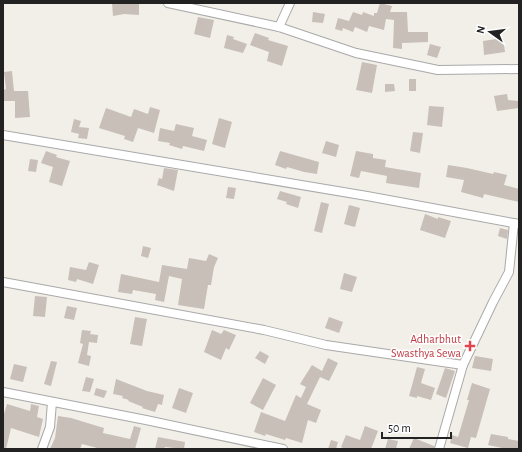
<svg xmlns="http://www.w3.org/2000/svg" width="522" height="452" font-family="'Alegreya Sans',sans-serif">
  <style>
    .building { fill: #c7bfb8 }
    .lines { fill: none; stroke-linecap: round; stroke-linejoin: round }
    .minor-casing { stroke: #a9a9a9; stroke-width: 10 }
    .minor { stroke: #fff; stroke-width: 8 }
    .health-dot { fill: #e0444e; stroke: #fff; stroke-width: 1.5 }
    .labels { text-anchor: middle; stroke-width: 3; stroke-linejoin: round; paint-order: stroke }
    .health-label { font-size: 12px; fill: #be3a42; stroke: #fff; text-anchor: end }
  </style>
  <rect width="100%" height="100%" fill="#f2efe9"/>
  <g class="building">
    <polygon points="112,3 139,4 139,15 124,14 113,16"/>
    <polygon points="380,3 392,6 390,12 407,12 408,32 428,32 428,42 402,43 402,49 393,48 394,20 386,19 384,30 369,26 367,32 355,27 353,32 343,28 342,31 335,29 338,18 349,21 353,12 362,15 363,12 374,16 374,13 377,13"/>
    <polygon points="313,12 325,14 323,23 312,22"/>
    <polygon points="198,17 214,20 210,38 194,34"/>
    <polygon points="255,33 269,38 268,40 288,46 282,66 267,61 269,52 250,45"/>
    <polygon points="227,35 234,37 233,39 247,44 243,53 224,48"/>
    <polygon points="503,38 505,52 484,55 483,41"/>
    <polygon points="430,44 441,47 437,58 427,55"/>
    <polygon points="362,62 377,65 372,93 356,90"/>
    <polygon points="12,71 14,91 28,91 30,117 15,118 15,101 3,101 3,90 6,89 4,72"/>
    <rect x="409" y="79" width="7" height="12"/>
    <polygon points="385,84 394,84 395,91 385,92"/>
    <polygon points="507,94 508,100 519,101 519,108 497,111 494,96"/>
    <polygon points="429,106 444,107 442,127 427,125"/>
    <polygon points="150,107 160,110 154,133 138,128 133,142 124,139 125,136 99,128 106,108 131,117 134,109 148,114"/>
    <polygon points="219,118 232,122 225,148 212,144"/>
    <polygon points="74,119 81,121 79,127 89,128 87,139 78,138 79,134 71,132"/>
    <polygon points="176,124 194,128 192,136 207,140 204,151 183,146 182,149 169,145 170,143 158,141 160,128 174,131"/>
    <polygon points="413,132 423,133 420,153 410,151"/>
    <polygon points="326,141 339,145 336,157 322,153"/>
    <polygon points="46,151 57,155 56,157 70,161 62,186 49,182 53,167 41,163"/>
    <polygon points="280,151 319,162 317,174 304,172 287,167 286,169 275,165"/>
    <polygon points="356,151 373,154 373,158 386,160 385,167 421,173 419,188 386,183 387,176 361,171 359,178 350,176"/>
    <polygon points="30,159 38,160 36,172 28,171"/>
    <polygon points="448,165 467,168 493,174 494,172 507,175 504,185 519,189 519,202 484,194 483,198 461,192 464,180 446,177"/>
    <polygon points="164,168 178,170 174,191 157,185 159,178 162,179"/>
    <polygon points="228,187 236,188 234,199 226,198"/>
    <polygon points="280,191 301,197 298,208 286,204 287,202 277,199"/>
    <polygon points="321,202 329,204 322,233 314,231"/>
    <polygon points="349,205 360,208 355,227 344,224"/>
    <polygon points="425,214 438,219 438,217 451,221 445,238 420,230"/>
    <polygon points="500,228 508,230 507,239 498,236"/>
    <polygon points="143,246 151,248 148,258 141,256"/>
    <polygon points="209,254 218,258 214,267 211,285 208,285 204,309 178,305 182,279 169,276 164,302 155,300 156,294 133,290 132,294 118,292 121,274 159,282 162,265 187,269 189,258 206,261"/>
    <polygon points="89,262 99,265 93,284 77,279 76,282 68,280 70,267 86,270"/>
    <polygon points="344,273 357,277 352,292 340,289"/>
    <polygon points="35,296 47,297 45,317 33,316"/>
    <polygon points="67,306 77,308 74,320 64,318"/>
    <polygon points="135,317 147,319 142,346 130,344"/>
    <polygon points="329,317 343,322 339,333 325,328"/>
    <polygon points="82,330 91,331 90,334 98,335 97,343 89,342 87,355 91,356 89,366 78,363 83,344 80,343"/>
    <polygon points="212,330 221,334 224,330 236,335 229,350 226,348 221,360 204,352"/>
    <polygon points="260,351 269,356 265,364 255,358"/>
    <polygon points="475,356 493,359 491,371 472,368"/>
    <polygon points="328,358 338,363 329,381 320,377 307,404 321,410 316,423 308,420 302,443 286,438 285,440 266,434 265,436 254,432 261,412 285,421 296,395 301,398 306,387 300,384 312,365 322,371"/>
    <polygon points="51,361 57,362 51,386 44,384"/>
    <polygon points="14,364 27,367 23,382 10,379"/>
    <polygon points="417,367 425,369 421,383 435,388 431,400 417,396 417,398 409,396"/>
    <polygon points="445,368 455,371 446,398 436,394"/>
    <polygon points="86,377 94,379 90,392 82,391"/>
    <polygon points="263,378 276,385 263,410 250,403"/>
    <polygon points="116,379 147,391 164,395 162,405 158,404 155,412 142,408 143,407 128,401 129,400 122,398 123,396 113,394"/>
    <polygon points="472,383 490,389 476,438 471,437 468,448 450,443 452,435 458,437 469,400 467,400"/>
    <polygon points="96,388 107,391 104,398 94,395"/>
    <polygon points="179,388 193,393 186,413 172,408"/>
    <polygon points="7,404 30,411 31,404 39,406 37,417 43,419 39,437 11,428 6,449 3,448 3,417"/>
    <polygon points="58,416 71,418 104,428 103,433 130,439 134,426 141,428 135,449 101,449 82,444 80,449 50,449 55,438"/>
    <polygon points="365,426 378,431 371,449 345,449 341,447 346,435 360,440"/>
    <polygon points="491,434 508,437 508,439 519,441 519,449 507,449 488,445"/>
    <polygon points="158,437 185,442 184,449 165,447 164,449 155,449"/>
    <polygon points="414,438 434,446 434,449 409,449"/>
    <polygon points="388,439 398,441 396,449 385,449"/>
    <polygon points="331,440 338,442 336,449 328,449"/>
  </g>
  <g class="lines">
    <g class="minor-casing">
      <g id="minor">
        <polyline points="168,3 279,27 356,53 438,70 519,69"/>
        <polyline points="279,27 290,3"/>
        <polyline points="3,135 367,196 519,224"/>
        <polyline points="3,282 264,330 326,345 463,365"/>
        <polyline points="3,392 146,420 283,449"/>
        <polyline points="42,449 50,427 52,402"/>
        <polyline points="439,449 463,365 493,302 509,272 514,223"/>
      </g>
    </g>
    <use href="#minor" class="minor"/>
  </g>
  <path class="health-dot" d="M468 340h4v4h4v4h-4v4h-4v-4h-4v-4h4z"/>
  <g class="labels">
    <g class="health-label">
      <text x="461" y="343">Adharbhut<tspan x="461" dy="14">Swasthya Sewa</tspan></text>
    </g>
  </g>
  <rect width="522" height="452" fill="none" stroke="#222222" stroke-width="8"/>
  <g transform="translate(490 32) rotate(284)" stroke="#ffffff" stroke-width="3" paint-order="stroke">
  <path d="M0-3L7 15L0 10L-7 15Z" fill="#222222"/>
  <text y="-6" font-size="11" font-weight="bold" text-anchor="middle" fill="#222222">N</text>
  </g>
  <path d="M382 432v6h69v-6" fill="none" stroke="#222222" stroke-width="2"/>
  <text x="388" y="432" font-size="12" fill="#222222" stroke="#ffffff" stroke-width="3" paint-order="stroke">50 m</text>
</svg>
